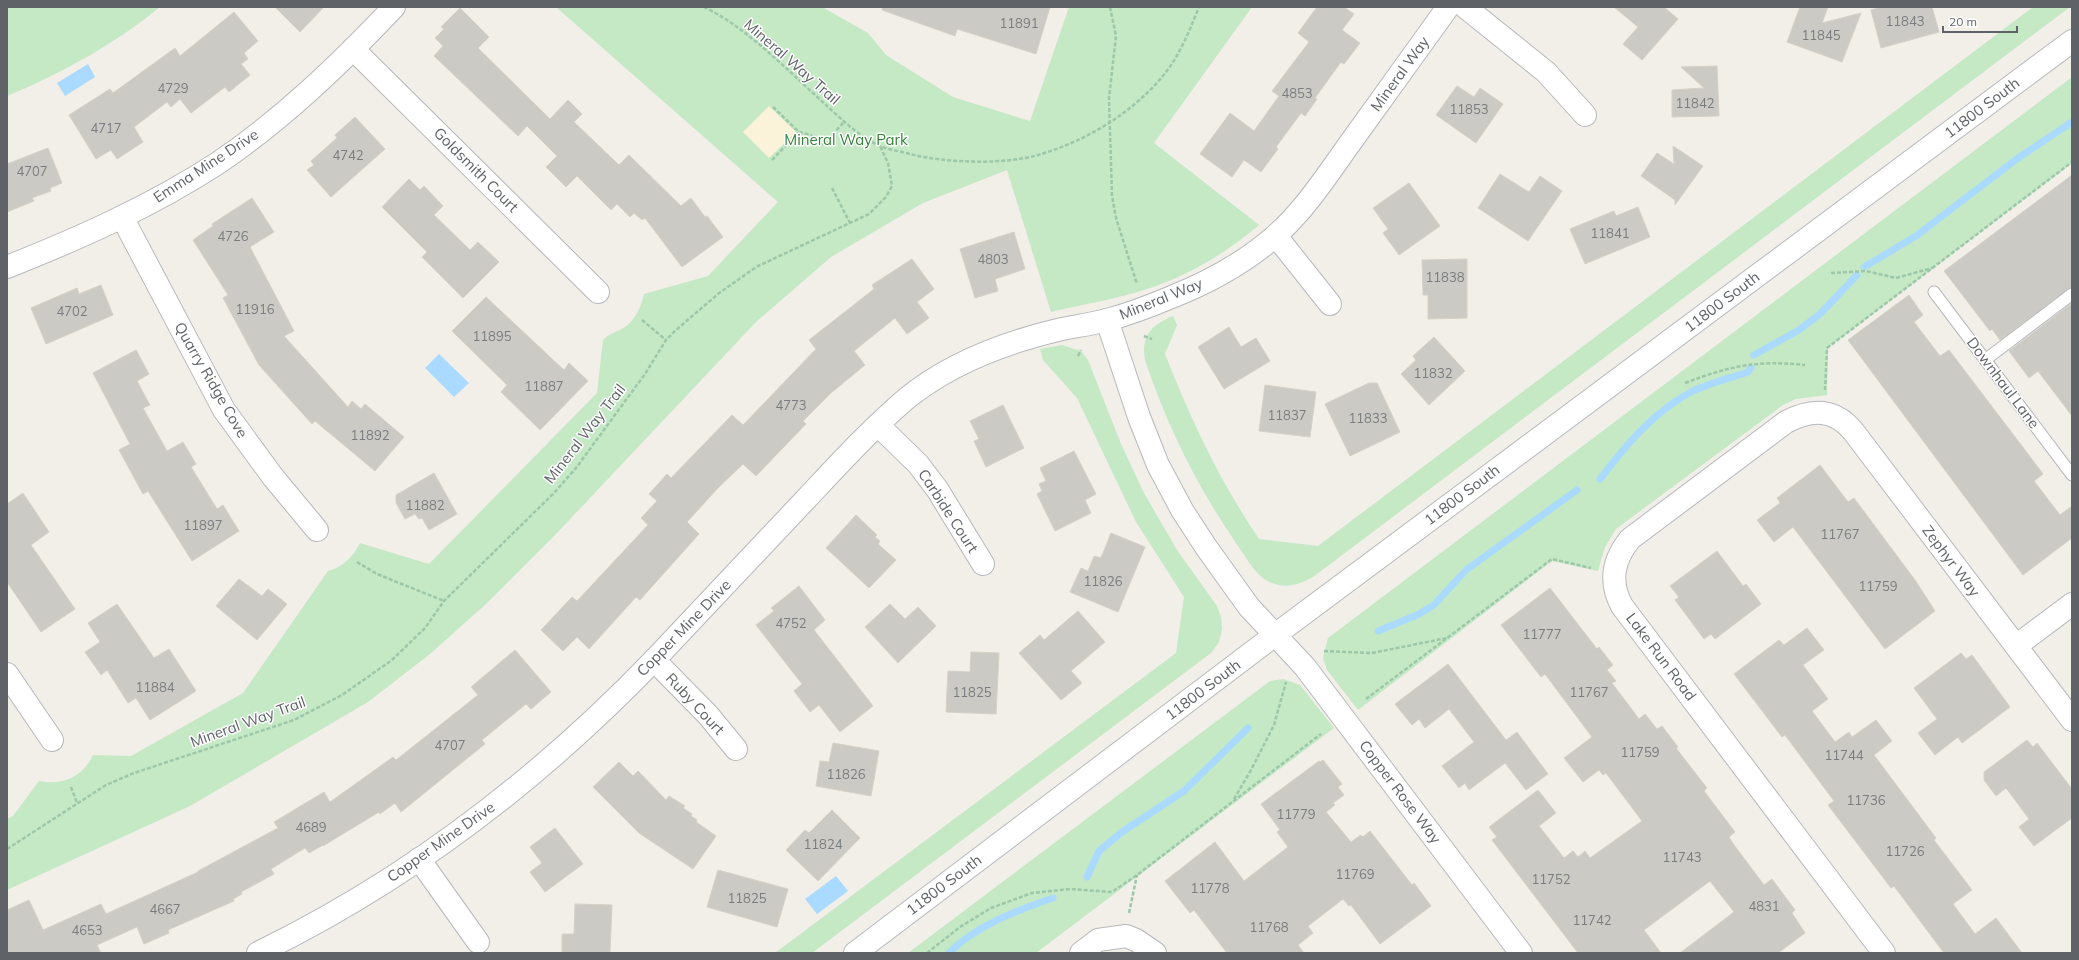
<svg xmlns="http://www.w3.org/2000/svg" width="2079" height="960" font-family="Mulish,sans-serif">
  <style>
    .green { fill: #c5e8c5 }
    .sand { fill: #fbf3d9 }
    .water { fill: #aadaff }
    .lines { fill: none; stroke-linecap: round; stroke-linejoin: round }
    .stream { stroke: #aadaff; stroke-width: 7 }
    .building { fill: #cccac5; stroke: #d6d1c6 }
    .lane-casing { stroke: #b5b8bc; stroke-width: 13 }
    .street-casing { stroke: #b5b8bc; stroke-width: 24 }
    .secondary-casing { stroke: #b6babf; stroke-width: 24 }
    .path { stroke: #9cc7a9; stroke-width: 2.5; stroke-dasharray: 4 2; stroke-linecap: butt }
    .lane { stroke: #fff; stroke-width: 11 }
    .street { stroke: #fff; stroke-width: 22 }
    .secondary { stroke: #fff; stroke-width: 22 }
    .labels { text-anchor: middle; stroke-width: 3; stroke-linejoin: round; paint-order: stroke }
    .number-label { font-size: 13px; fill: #7a7d7f }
    .street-label { font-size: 15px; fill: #5f6368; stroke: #fff }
    .park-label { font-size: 15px; fill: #348238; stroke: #fff }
  </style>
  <rect width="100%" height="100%" fill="#f1efe8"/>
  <g class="green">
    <path d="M 7,7 L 160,7 C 115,44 60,74 7,96 Z"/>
    <path d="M 556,7 L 822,7 L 868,33 L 886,55 L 953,97 L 1030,121 L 1069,7 L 1252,7 L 1154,143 L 1259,225 C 1227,252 1190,275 1150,288 C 1118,299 1084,304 1051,312 L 1007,170 L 923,203 L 831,257 L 756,322 L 556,534 L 487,603 L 430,654 L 368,702 L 190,806 L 7,890 L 7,819 L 13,816 L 39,781 C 62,786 83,777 93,755 L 131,756 L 243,693 L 328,571 C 343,567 353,557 360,543 L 429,564 L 597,393 L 603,340 C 609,334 613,333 620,330 C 634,323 641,308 644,294 L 708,276 L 778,202 Z"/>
    <path d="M 2033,7 L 2070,7 L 1313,577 C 1297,586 1281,590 1264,579 C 1253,571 1244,554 1236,543 C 1197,486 1167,426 1145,360 C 1141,336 1151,325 1173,316 L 1177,325 L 1165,354 C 1192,422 1218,478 1259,539 L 1318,546 Z"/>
    <polygon points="2072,77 2072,163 1828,348 1827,395 1796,399 1783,405 1616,529 1605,547 1598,571 1552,561 1358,710 1327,670 1323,658 1328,638"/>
    <polygon points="1062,345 1081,351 1088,360 1121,444 1144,493 1177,550 1217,606 1221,617 1222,629 1219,642 1211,653 812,953 775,953 1176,653 1184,597 1136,522 1077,398 1043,360 1040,349"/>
    <polygon points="1283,679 1300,685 1334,728 1036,953 908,953 1270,681"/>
  </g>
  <polygon class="sand" points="769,106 796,132 769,158 743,132"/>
  <g class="water">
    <polygon points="88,64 95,77 65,96 57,83"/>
    <polygon points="439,354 469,383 454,397 425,368"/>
    <polygon points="836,876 848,891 817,914 805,899"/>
  </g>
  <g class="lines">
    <g class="stream">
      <polyline points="1864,267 1916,236 2018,158 2072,122"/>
      <polyline points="1754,355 1799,330 1820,314 1857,275"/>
      <path d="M 1600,479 C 1626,445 1654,411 1693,391 C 1710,383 1730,378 1748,372 L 1751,368"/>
      <polyline points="1378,631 1417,615 1434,605 1466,570 1577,490"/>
      <polyline points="1087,877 1099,851 1122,832 1184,791 1248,728"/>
      <path d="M 949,953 C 975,926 1018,910 1053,898"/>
    </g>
  </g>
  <g class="building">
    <polygon points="275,7 324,7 300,32"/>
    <polygon points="882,7 1050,7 1036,54 957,29 955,36 882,10"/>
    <polygon points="1317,7 1344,7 1354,14 1342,30 1360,43 1344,64 1341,62 1315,98 1317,99 1305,116 1301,113 1276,147 1278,149 1261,172 1244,160 1232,177 1200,154 1230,113 1254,131 1279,96 1272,91 1309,42 1298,33"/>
    <polygon points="1614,7 1664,7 1678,19 1642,60 1623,44 1638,27"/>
    <polygon points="1800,7 1828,7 1822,23 1861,13 1842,62 1787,42"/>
    <polygon points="1882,7 1932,7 1939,32 1881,48 1871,10"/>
    <polygon points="460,8 489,37 478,48 550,119 568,100 582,114 574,122 619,165 629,155 681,206 691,198 705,217 707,216 723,237 682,267 645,218 642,220 634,213 630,217 617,204 611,210 577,176 566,187 546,167 557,156 527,126 518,136 434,56 443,46 435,38 444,29 441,27"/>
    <polygon points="234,12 258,41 244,53 248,59 241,64 250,75 229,92 225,87 191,113 180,99 171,107 167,102 134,127 143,142 117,159 111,150 96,159 69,115 110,89 113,93 175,48 180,56"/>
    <polygon points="1717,66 1719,116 1672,117 1672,90 1704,88 1681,67"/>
    <polygon points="1457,86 1474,97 1480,88 1503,104 1476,143 1436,115"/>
    <polygon points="355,117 385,149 331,197 307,170 314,165 311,161 337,138 335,135"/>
    <polygon points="1673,146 1703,166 1675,205 1675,200 1641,176 1657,153 1674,164"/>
    <polygon points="48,148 62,183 50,188 51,191 32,198 34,201 7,212 7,164"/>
    <polygon points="1500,174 1529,192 1540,176 1562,191 1528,241 1478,208"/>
    <polygon points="2072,175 2072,287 2000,340 1992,329 1990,331 1944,271"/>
    <polygon points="409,179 420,190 424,186 443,206 434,215 470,250 478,242 499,262 463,298 422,257 427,252 382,207"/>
    <polygon points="1409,183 1440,226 1399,255 1383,233 1388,229 1373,208"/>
    <polygon points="252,198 274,232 250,247 294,331 284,336 348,407 352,401 361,409 365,404 404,437 375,471 315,421 312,424 259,365 223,298 228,295 193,240 213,226 212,224"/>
    <polygon points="1638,207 1650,237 1585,264 1570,229 1614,211 1616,216"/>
    <polygon points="1014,232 1025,269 995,279 998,291 975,298 960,249"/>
    <polygon points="912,259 934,289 917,302 929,318 907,334 895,318 854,351 865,365 831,393 803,421 806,424 756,476 743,464 718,488 687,522 699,534 640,600 636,597 589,649 577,637 563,651 541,630 572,597 577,601 648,525 641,518 657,501 649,494 667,474 671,478 732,415 743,425 816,349 809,340 874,289 872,285"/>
    <polygon points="1467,259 1467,318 1428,319 1428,295 1423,295 1422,260"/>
    <polygon points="101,285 113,315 46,344 31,308 77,288 79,294"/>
    <polygon points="1909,295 1923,315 1914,322 1940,356 1949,350 2028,454 2043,474 2034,481 2060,515 2072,506 2072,538 2023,575 1848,340"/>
    <polygon points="486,297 564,370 569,363 588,381 540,430 501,392 507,385 452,331"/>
    <polygon points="2072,303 2072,416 2038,371 2029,378 2009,351"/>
    <polygon points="1229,327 1241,347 1256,338 1270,361 1224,389 1198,347"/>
    <polygon points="1434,337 1465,371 1429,405 1401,374 1416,360 1413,356"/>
    <polygon points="136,350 149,374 137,381 150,405 143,408 167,451 183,442 196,464 191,467 217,509 223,505 239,531 192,561 148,491 143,494 119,450 130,444 93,373"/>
    <polygon points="1369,383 1377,383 1400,432 1350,456 1325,404"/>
    <polygon points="1265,385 1316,392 1310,437 1259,431"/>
    <polygon points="1003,405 1024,448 986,467 974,441 979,439 970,421"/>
    <polygon points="1074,451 1096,494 1085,500 1091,513 1055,531 1037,494 1042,491 1039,484 1046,481 1040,468"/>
    <polygon points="1820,465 1848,502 1854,498 1915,580 1935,611 1885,649 1793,527 1774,542 1757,520 1780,503 1777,498"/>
    <polygon points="434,473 457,514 429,530 422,518 419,519 415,514 405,519 396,503 396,495"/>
    <polygon points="23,493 49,532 31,545 75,609 41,632 7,582 7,504"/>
    <polygon points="856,515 877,535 875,537 880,541 878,544 896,560 869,588 826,548"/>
    <polygon points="1111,533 1145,547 1118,612 1070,592 1081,568 1088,571 1094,556 1101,558"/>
    <polygon points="1717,551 1743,586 1746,584 1761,604 1715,639 1711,634 1704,639 1675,600 1679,597 1670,586"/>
    <polygon points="239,579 262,596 268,589 287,604 257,640 216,606"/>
    <polygon points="799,586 825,620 814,630 873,706 840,732 819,705 810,712 794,691 802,684 756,625 774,611 771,608"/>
    <polygon points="1550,588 1597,649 1599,647 1613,665 1607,670 1616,681 1612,683 1639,719 1645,714 1657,729 1662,726 1678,747 1676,748 1707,788 1704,791 1735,832 1729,837 1734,845 1764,885 1772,879 1795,910 1792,913 1805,933 1778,953 1680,953 1734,912 1710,881 1644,930 1661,953 1578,953 1492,840 1497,837 1489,827 1538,790 1556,813 1539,826 1564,858 1573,851 1578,857 1585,851 1590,858 1642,821 1606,773 1603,775 1599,770 1583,782 1564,758 1592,737 1545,674 1541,677 1501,625"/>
    <polygon points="117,604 154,658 169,649 196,691 150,720 136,698 128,703 107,670 101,675 85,652 100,642 88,623"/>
    <polygon points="890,604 905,619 918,607 936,626 898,663 865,627"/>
    <polygon points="1078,611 1105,642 1071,671 1082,683 1061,700 1019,653 1040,635 1044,640"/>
    <polygon points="1807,628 1824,650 1803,665 1828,699 1812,711 1835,742 1849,732 1852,737 1876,720 1892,741 1874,755 1936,838 1934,840 1972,890 1953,904 1975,934 1996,918 2022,953 1944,953 1894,886 1891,888 1828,805 1834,801 1785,735 1782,737 1734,674 1779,640 1784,645"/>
    <polygon points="515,650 551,692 531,709 526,704 482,740 485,744 401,812 395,803 380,814 379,812 323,846 323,845 309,853 305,848 271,869 274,874 241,892 242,894 233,899 234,901 168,930 169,933 144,944 137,927 97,945 101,953 7,953 7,910 29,900 43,930 101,904 106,914 198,872 198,871 278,828 274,822 324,792 330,802 393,757 396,760 478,695 471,687"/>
    <polygon points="971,652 999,653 996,714 946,712 948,671 970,672"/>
    <polygon points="1961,653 1966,659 1972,655 2010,707 1962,743 1958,737 1935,755 1918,733 1937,719 1914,688"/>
    <polygon points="1448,664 1506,740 1517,732 1548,774 1526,790 1505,763 1469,790 1465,783 1459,788 1442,766 1474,742 1449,709 1425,728 1419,719 1412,725 1395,704"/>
    <polygon points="2027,740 2033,747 2037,743 2072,789 2072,818 2034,846 2019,827 2029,819 2006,788 1996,796 1984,780 1984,772"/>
    <polygon points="833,743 879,751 871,796 816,786 820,761 829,762"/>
    <polygon points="1323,760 1342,784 1338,787 1344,795 1333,803 1335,805 1326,812 1351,842 1361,835 1363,837 1370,831 1412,885 1414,883 1431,906 1380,944 1351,905 1349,906 1343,899 1308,926 1313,933 1298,945 1304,953 1227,953 1194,910 1190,913 1165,881 1215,842 1244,881 1288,847 1277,832 1280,830 1261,804 1319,761 1320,762"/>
    <polygon points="619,762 633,776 638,771 666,800 669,796 685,806 683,808 692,814 691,816 697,820 696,822 716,836 693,869 639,833 593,787"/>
    <polygon points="832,810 860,838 818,881 786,850 805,830 809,833"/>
    <polygon points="555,828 583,864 545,892 530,872 542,863 530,847"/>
    <polygon points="718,870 788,889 777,927 707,907"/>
    <polygon points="575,904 612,905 610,953 562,953 562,934 574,934"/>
  </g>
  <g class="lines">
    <g class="lane-casing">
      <g id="lane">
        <polyline points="1934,292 2072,475"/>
        <polyline points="1985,360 2072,294"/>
      </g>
    </g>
    <g class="street-casing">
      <g id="street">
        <polyline points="1465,7 1546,72 1585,115"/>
        <polyline points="353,49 598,292"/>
        <polyline points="122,217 224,410 273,477 317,530"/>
        <polyline points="1276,236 1330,304"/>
        <path d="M 7,267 C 80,238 152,206 218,163 C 283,119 340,64 394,7"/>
        <polyline points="1107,320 1139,417 1158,465 1182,510 1206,547 1249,607 1305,667 1521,953"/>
        <polyline points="878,425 918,464 937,489 983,564"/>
        <polyline points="2016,646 2072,604"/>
        <polyline points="654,660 708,715 736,749"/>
        <polyline points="7,674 52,740"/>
        <polyline points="419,859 478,942"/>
        <path d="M 258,953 C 408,880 542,777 657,657 C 707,604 757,551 807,498 C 839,464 871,429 906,399 C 951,362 1006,342 1062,329 C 1077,326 1092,324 1107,320 C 1129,314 1153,305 1174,296 C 1209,282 1245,262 1274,237 C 1303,212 1326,177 1348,146 C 1381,100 1415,53 1448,7"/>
        <polyline points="1081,953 1098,940 1126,936 1136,940 1155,953"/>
        <path d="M 1884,953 L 1622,606 C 1609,582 1613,560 1630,539 L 1786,422 C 1811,409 1834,408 1853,431 L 2072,720"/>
      </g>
    </g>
    <g class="secondary-casing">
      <polyline id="secondary" points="855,953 1275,635 2072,41"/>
    </g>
    <g class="path">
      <path d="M 704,7 C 748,28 789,72 826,105 C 841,119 861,138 880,146 C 889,150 900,151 910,154 C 945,163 1003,165 1038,155 C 1084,142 1131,114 1162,77 C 1179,57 1189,32 1199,7"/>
      <polyline points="1110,7 1116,36 1109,98 1112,196 1116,218 1137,284"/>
      <polyline points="773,107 799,132 811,135 823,145 844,122"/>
      <polyline points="772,160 799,132"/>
      <polyline points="832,188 850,223"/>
      <polyline points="1831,273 1866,271 1896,278 1932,268"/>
      <polyline points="642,320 666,340"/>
      <polyline points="1144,336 1152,339"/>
      <polyline points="1078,356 1081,350"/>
      <path d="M 1685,383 C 1730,366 1757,360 1805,365"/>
      <polyline points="1825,390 1827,348 2072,162"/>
      <polyline points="357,562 377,574 444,601"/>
      <polyline points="1324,651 1372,653 1447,638"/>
      <polyline points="1366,699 1552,559 1591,568"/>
      <polyline points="71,787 77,803"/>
      <polyline points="1234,799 1251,770 1274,725 1286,682"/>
      <polyline points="7,849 106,785 134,773 294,720 342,695 392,660 425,628 444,601 553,494 576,468 645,374 666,340 676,330 718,294 756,267 869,214 886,197 892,186 888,163 880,146"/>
      <polyline points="1129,913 1137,875"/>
      <polyline points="927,953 960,927 991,908 1032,893 1070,889 1112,892 1137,875 1321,734"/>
    </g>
    <use href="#lane" class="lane"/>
    <use href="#street" class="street"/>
    <use href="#secondary" class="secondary"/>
  </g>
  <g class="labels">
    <g class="number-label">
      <text x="1905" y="26">11843</text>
      <text x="1019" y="28">11891</text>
      <text x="1821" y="40">11845</text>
      <text x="173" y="93">4729</text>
      <text x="1297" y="98">4853</text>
      <text x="1695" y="108">11842</text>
      <text x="1469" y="114">11853</text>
      <text x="106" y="133">4717</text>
      <text x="348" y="160">4742</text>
      <text x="32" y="176">4707</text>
      <text x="1610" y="238">11841</text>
      <text x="233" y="241">4726</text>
      <text x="993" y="264">4803</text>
      <text x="1445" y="282">11838</text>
      <text x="255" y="314">11916</text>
      <text x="72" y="316">4702</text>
      <text x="492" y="341">11895</text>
      <text x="1433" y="378">11832</text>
      <text x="544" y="391">11887</text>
      <text x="791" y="410">4773</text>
      <text x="1287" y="420">11837</text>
      <text x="1368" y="423">11833</text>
      <text x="370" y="440">11892</text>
      <text x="425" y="510">11882</text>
      <text x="203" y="530">11897</text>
      <text x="1840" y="539">11767</text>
      <text x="1103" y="586">11826</text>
      <text x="1878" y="591">11759</text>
      <text x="791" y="628">4752</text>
      <text x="1542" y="639">11777</text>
      <text x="155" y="692">11884</text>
      <text x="972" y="697">11825</text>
      <text x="1589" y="697">11767</text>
      <text x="450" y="750">4707</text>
      <text x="1640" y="757">11759</text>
      <text x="1844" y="760">11744</text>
      <text x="846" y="779">11826</text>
      <text x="1866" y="805">11736</text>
      <text x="1296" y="819">11779</text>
      <text x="311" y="832">4689</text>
      <text x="823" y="849">11824</text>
      <text x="1905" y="856">11726</text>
      <text x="1682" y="862">11743</text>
      <text x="1355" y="879">11769</text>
      <text x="1551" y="884">11752</text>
      <text x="1210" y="893">11778</text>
      <text x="747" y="903">11825</text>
      <text x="1764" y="911">4831</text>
      <text x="165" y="914">4667</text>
      <text x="1592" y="925">11742</text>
      <text x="1269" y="932">11768</text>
      <text x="87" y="935">4653</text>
    </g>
    <g class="street-label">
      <text transform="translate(792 62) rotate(41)" y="5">Mineral Way Trail</text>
      <text transform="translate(1400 74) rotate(-54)" y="5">Mineral Way</text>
      <text transform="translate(1982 108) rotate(-37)" y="5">11800 South</text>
      <text transform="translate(206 166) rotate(-33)" y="5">Emma Mine Drive</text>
      <text transform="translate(476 170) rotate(45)" y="5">Goldsmith Court</text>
      <text transform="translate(1161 299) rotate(-22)" y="5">Mineral Way</text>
      <text transform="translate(1722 302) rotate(-37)" y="5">11800 South</text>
      <text transform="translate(211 380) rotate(60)" y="5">Quarry Ridge Cove</text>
      <text transform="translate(2003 383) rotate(53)" y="5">Downhaul Lane</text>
      <text transform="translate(585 434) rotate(-52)" y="5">Mineral Way Trail</text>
      <text transform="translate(1462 495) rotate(-37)" y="5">11800 South</text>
      <text transform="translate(948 511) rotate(57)" y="5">Carbide Court</text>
      <text transform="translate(1951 561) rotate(53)" y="5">Zephyr Way</text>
      <text transform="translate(684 628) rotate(-46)" y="5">Copper Mine Drive</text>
      <text transform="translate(1661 657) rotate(53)" y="5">Lake Run Road</text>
      <text transform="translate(1203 690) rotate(-37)" y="5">11800 South</text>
      <text transform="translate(695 704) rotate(47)" y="5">Ruby Court</text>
      <text transform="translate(248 722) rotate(-20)" y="5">Mineral Way Trail</text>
      <text transform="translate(1400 792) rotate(53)" y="5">Copper Rose Way</text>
      <text transform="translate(441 842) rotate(-35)" y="5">Copper Mine Drive</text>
      <text transform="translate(944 885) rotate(-37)" y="5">11800 South</text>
    </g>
    <g class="park-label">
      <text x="846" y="145">Mineral Way Park</text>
    </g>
  </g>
  <rect width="2079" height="960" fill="none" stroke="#5f6368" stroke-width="16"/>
  <path d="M1943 26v6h74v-6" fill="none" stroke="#5f6368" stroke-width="2"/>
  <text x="1949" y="26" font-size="12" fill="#5f6368" stroke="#ffffff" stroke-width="3" paint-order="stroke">20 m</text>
</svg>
